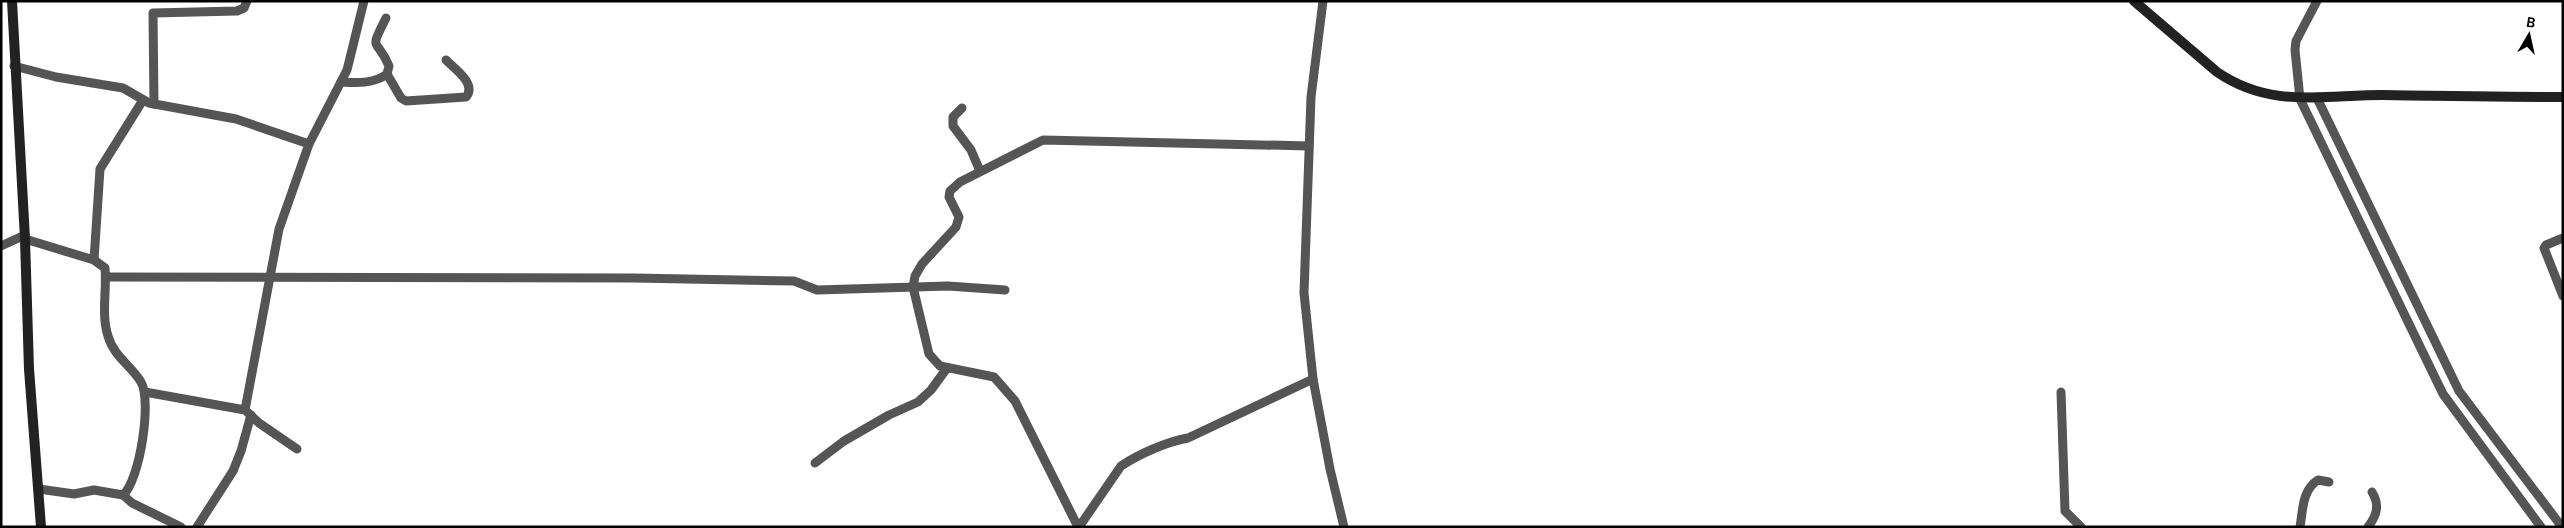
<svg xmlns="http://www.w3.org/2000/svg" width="2564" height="528" font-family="'DM Sans',sans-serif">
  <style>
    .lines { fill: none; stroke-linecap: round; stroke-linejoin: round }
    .street { stroke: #555; stroke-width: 9 }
    .secondary { stroke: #222; stroke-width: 10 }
  </style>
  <rect width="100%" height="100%" fill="#fff"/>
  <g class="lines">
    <g class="street">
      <polyline points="1323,1 1311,97 1304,293 1313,379 1330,469 1344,527"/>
      <polyline points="2317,1 2296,41 2295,50 2300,99 2443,394 2541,527"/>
      <polyline points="14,66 56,77 123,88 149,103 236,119 309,144 279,229 245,410"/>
      <path d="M 387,74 L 401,98 L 406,101 L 466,97 C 477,84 455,69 446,60"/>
      <path d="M 341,82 C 356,83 374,84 387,74 L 389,66 C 377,37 368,53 386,18"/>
      <polyline points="2317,98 2459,391 2562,527"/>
      <polyline points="154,104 153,13 237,11 244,8 247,1"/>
      <polyline points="962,108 953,117 953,126 971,150 980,171"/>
      <polyline points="309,144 347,70 364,1"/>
      <polyline points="2563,238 2546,245 2544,248 2563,296"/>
      <path d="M 25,239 L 94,260 L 105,268 C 107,290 101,315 108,336 C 114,357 131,365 141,382 C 152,401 140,480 123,495 L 94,490 L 74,494 L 39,489"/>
      <polyline points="1,246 25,235"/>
      <polyline points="94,260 100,169 143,100"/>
      <polyline points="106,277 634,278 794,281 817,290 948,286 1005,290"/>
      <polyline points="145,392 245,410 259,423 297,449"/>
      <polyline points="2061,392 2065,511 2081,527"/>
      <polyline points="815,463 844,441 889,415 918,402 931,390 947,368"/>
      <polyline points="123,495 132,503 181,527"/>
      <polyline points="197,527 233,471 241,451 251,415"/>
      <polyline points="1078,527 1015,401 994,377 940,366 929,354 913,287 915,276 922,264 956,227 959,217 949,197 950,191 960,182 1043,140 1309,146"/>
      <path d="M 1079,527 L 1121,466 C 1139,454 1166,442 1188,438 L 1313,379"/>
      <path d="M 2300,527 C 2303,510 2302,490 2318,480 L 2329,482"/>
      <path d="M 2368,527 C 2377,515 2380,505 2372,492"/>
    </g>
    <g class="secondary">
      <polyline points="12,1 25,239 29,369 41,527"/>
      <path d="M 2134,1 L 2217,72 C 2271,109 2323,95 2383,95 C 2443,96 2503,97 2563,97"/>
    </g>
  </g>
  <rect width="2564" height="528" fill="none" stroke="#000000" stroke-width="5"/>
  <g transform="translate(2529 35) rotate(9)" stroke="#ffffff" stroke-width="4" paint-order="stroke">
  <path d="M0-4L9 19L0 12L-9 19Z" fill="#000000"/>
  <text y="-8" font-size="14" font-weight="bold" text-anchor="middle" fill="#000000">B</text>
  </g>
</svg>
